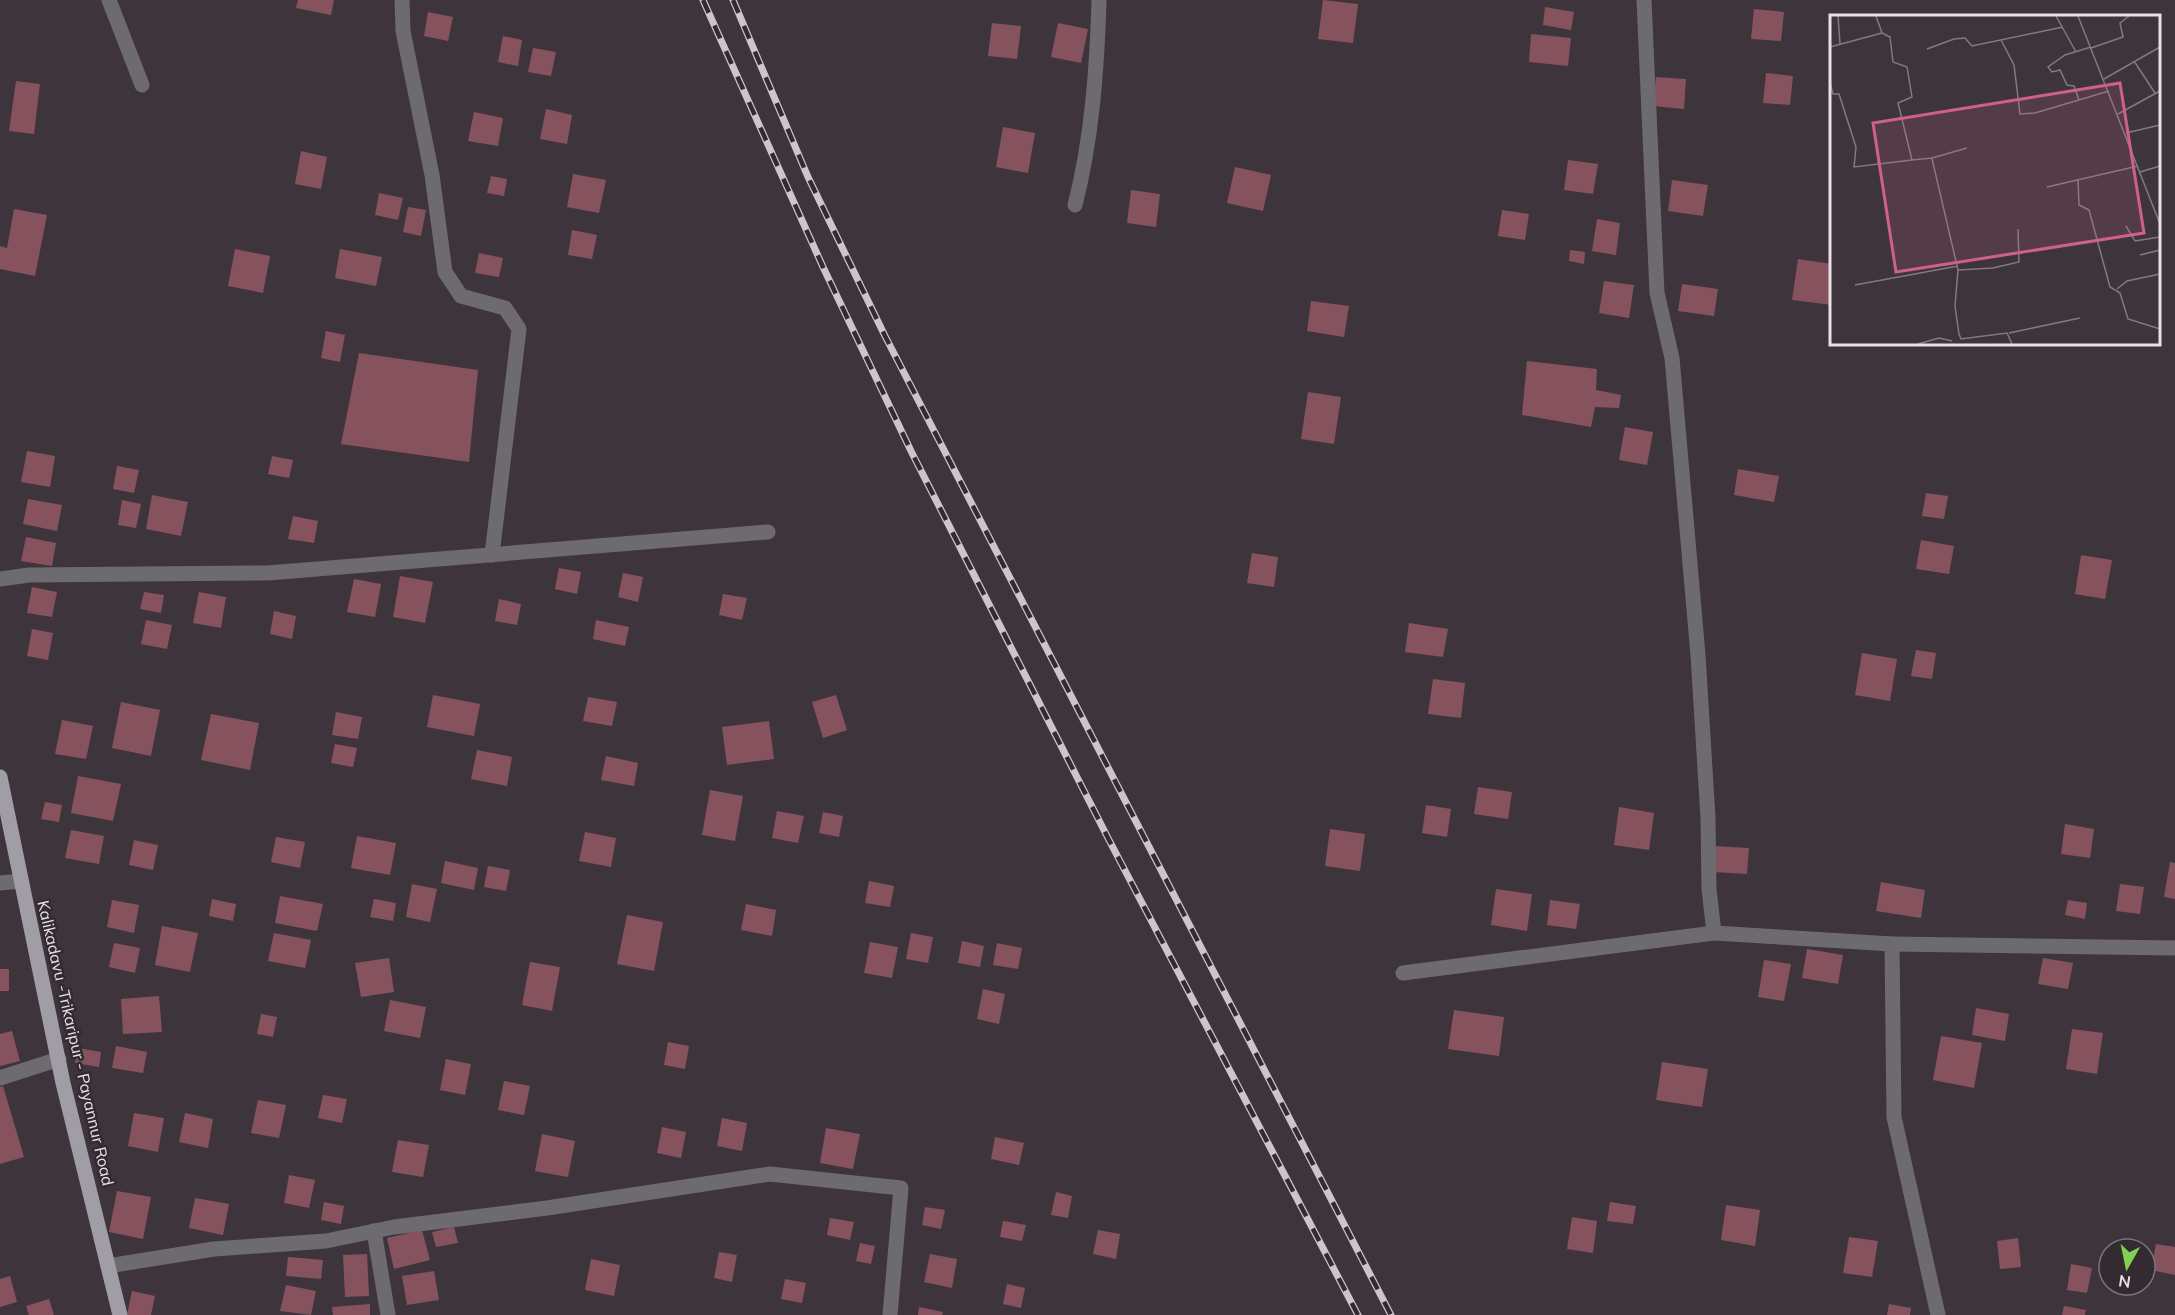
<svg xmlns="http://www.w3.org/2000/svg" width="2175" height="1315" font-family="Mulish,sans-serif">
  <style>
    .building { fill: #86525d }
    .lines { fill: none; stroke-linecap: round; stroke-linejoin: round }
    .minor { stroke: #6d6b70; stroke-width: 15 }
    .major { stroke: #a19da7; stroke-width: 15 }
    .rail-casing { stroke: #ccc5cb; stroke-width: 7 }
    .rail { stroke: #332b31; stroke-width: 4.5; stroke-dasharray: 14; stroke-linecap: butt }
    .labels { text-anchor: middle; stroke-width: 5; stroke-linejoin: round; paint-order: stroke }
    .street-label { font-size: 16px; fill: #e8e2e7; stroke: #332b31 }
    .inset-road { fill: none; stroke: #827a80; stroke-width: 1.5 }
    .view { fill: #cf5f8c; fill-opacity: 0.15; stroke: #cf5f8c; stroke-width: 3 }
    .inset-edge { fill: none; stroke: #e8e2e7; stroke-width: 3 }
  </style>
  <rect width="100%" height="100%" fill="#3e353c"/>
  <g class="building">
    <polygon points="298,0 334,0 331,15 296,8"/>
    <polygon points="1323,0 1358,4 1353,43 1318,39"/>
    <polygon points="1545,7 1574,12 1571,30 1543,25"/>
    <polygon points="1754,9 1784,12 1781,41 1751,39"/>
    <polygon points="428,12 453,17 448,41 424,36"/>
    <polygon points="992,23 1021,26 1017,59 988,56"/>
    <polygon points="1058,23 1088,29 1081,63 1051,57"/>
    <polygon points="1531,34 1571,38 1568,66 1529,62"/>
    <polygon points="503,36 522,40 518,66 498,62"/>
    <polygon points="533,48 556,52 551,76 528,72"/>
    <polygon points="1766,73 1793,76 1790,105 1763,103"/>
    <polygon points="1656,77 1686,79 1684,109 1653,106"/>
    <polygon points="16,81 40,84 34,134 9,131"/>
    <polygon points="546,109 572,115 567,144 540,139"/>
    <polygon points="474,112 503,118 498,146 468,141"/>
    <polygon points="1003,127 1035,133 1028,173 996,167"/>
    <polygon points="301,151 327,157 321,189 295,184"/>
    <polygon points="1568,160 1598,164 1593,194 1564,190"/>
    <polygon points="1235,167 1271,175 1263,211 1227,203"/>
    <polygon points="573,174 606,180 599,213 567,207"/>
    <polygon points="491,176 507,179 504,196 487,193"/>
    <polygon points="1672,180 1708,185 1703,216 1668,211"/>
    <polygon points="1131,190 1160,194 1156,227 1127,223"/>
    <polygon points="379,193 403,198 398,220 375,215"/>
    <polygon points="408,207 426,210 421,236 403,232"/>
    <polygon points="14,209 47,215 35,276 0,269 0,246 7,248"/>
    <polygon points="1502,210 1529,214 1525,240 1498,236"/>
    <polygon points="1597,219 1620,223 1616,255 1592,251"/>
    <polygon points="572,230 597,235 592,259 568,255"/>
    <polygon points="235,249 270,256 263,293 228,286"/>
    <polygon points="340,249 382,257 376,286 335,278"/>
    <polygon points="1570,250 1585,252 1584,264 1569,261"/>
    <polygon points="479,253 503,258 499,277 475,273"/>
    <polygon points="1798,259 1832,264 1832,305 1792,300"/>
    <polygon points="1604,281 1634,285 1629,318 1599,313"/>
    <polygon points="1682,284 1718,289 1714,316 1678,311"/>
    <polygon points="1311,301 1349,306 1344,337 1307,331"/>
    <polygon points="326,331 345,335 340,362 321,358"/>
    <polygon points="359,353 478,370 469,462 341,444"/>
    <polygon points="1527,361 1597,369 1596,390 1621,395 1619,408 1595,407 1591,427 1522,415"/>
    <polygon points="1308,392 1341,397 1334,444 1301,439"/>
    <polygon points="1625,427 1653,432 1647,465 1619,460"/>
    <polygon points="27,451 55,456 50,487 21,482"/>
    <polygon points="272,456 293,460 289,478 268,474"/>
    <polygon points="117,466 139,470 134,493 113,489"/>
    <polygon points="1738,469 1779,476 1774,502 1734,495"/>
    <polygon points="1926,493 1948,496 1944,519 1922,516"/>
    <polygon points="152,495 188,502 181,536 146,529"/>
    <polygon points="28,499 62,505 57,531 23,524"/>
    <polygon points="122,500 141,504 136,528 118,525"/>
    <polygon points="293,516 318,521 314,543 288,539"/>
    <polygon points="26,537 56,543 52,566 21,561"/>
    <polygon points="1921,540 1954,546 1949,574 1916,569"/>
    <polygon points="1252,553 1278,557 1274,587 1247,583"/>
    <polygon points="2081,555 2112,560 2105,599 2075,594"/>
    <polygon points="559,568 581,572 577,594 555,589"/>
    <polygon points="623,573 643,577 638,602 618,597"/>
    <polygon points="400,576 433,582 425,623 393,617"/>
    <polygon points="354,579 381,584 375,617 347,612"/>
    <polygon points="32,587 57,592 52,617 27,613"/>
    <polygon points="144,592 164,595 161,613 140,609"/>
    <polygon points="199,592 226,597 221,628 193,623"/>
    <polygon points="723,594 747,598 742,620 719,615"/>
    <polygon points="499,599 521,604 517,625 495,621"/>
    <polygon points="274,611 296,616 292,639 270,634"/>
    <polygon points="146,620 172,625 167,649 141,644"/>
    <polygon points="596,620 629,627 625,646 593,639"/>
    <polygon points="1409,623 1448,629 1443,657 1405,652"/>
    <polygon points="32,629 53,633 48,660 27,656"/>
    <polygon points="1916,650 1936,653 1932,679 1911,676"/>
    <polygon points="1862,653 1897,659 1890,701 1855,695"/>
    <polygon points="1433,679 1465,683 1461,718 1428,714"/>
    <polygon points="433,695 480,704 474,736 427,727"/>
    <polygon points="836,695 847,730 823,738 812,702"/>
    <polygon points="588,697 617,702 612,726 583,721"/>
    <polygon points="121,702 160,710 151,756 112,748"/>
    <polygon points="336,712 362,717 358,739 332,735"/>
    <polygon points="211,714 259,723 250,770 201,760"/>
    <polygon points="62,720 93,726 86,759 55,754"/>
    <polygon points="769,721 774,759 727,765 722,727"/>
    <polygon points="335,744 357,748 353,767 331,763"/>
    <polygon points="477,750 512,757 507,786 471,779"/>
    <polygon points="606,756 638,763 634,786 601,780"/>
    <polygon points="78,776 121,784 113,821 71,813"/>
    <polygon points="1478,787 1512,792 1508,819 1474,814"/>
    <polygon points="710,790 743,796 735,841 702,835"/>
    <polygon points="45,802 62,805 59,822 41,819"/>
    <polygon points="1426,805 1451,809 1447,837 1422,833"/>
    <polygon points="1619,807 1654,813 1649,850 1614,845"/>
    <polygon points="777,811 804,816 798,843 772,838"/>
    <polygon points="823,812 843,816 839,837 819,833"/>
    <polygon points="2065,824 2094,829 2090,858 2061,854"/>
    <polygon points="1330,829 1365,834 1360,871 1325,866"/>
    <polygon points="71,830 104,836 99,864 65,858"/>
    <polygon points="585,832 616,838 611,867 579,861"/>
    <polygon points="357,836 396,843 390,875 351,868"/>
    <polygon points="276,837 305,842 300,868 271,862"/>
    <polygon points="134,840 158,845 153,870 129,865"/>
    <polygon points="1713,846 1749,848 1747,874 1713,872"/>
    <polygon points="445,861 478,868 474,890 441,883"/>
    <polygon points="2170,862 2175,863 2175,899 2164,897"/>
    <polygon points="488,866 510,870 506,891 484,887"/>
    <polygon points="869,881 894,886 890,907 865,903"/>
    <polygon points="1881,882 1925,890 1921,918 1876,911"/>
    <polygon points="412,884 437,889 430,922 406,917"/>
    <polygon points="2120,884 2144,887 2140,914 2116,911"/>
    <polygon points="1496,889 1532,894 1527,931 1491,925"/>
    <polygon points="280,896 323,904 317,931 275,923"/>
    <polygon points="212,899 236,904 233,921 209,916"/>
    <polygon points="374,899 396,903 393,921 370,917"/>
    <polygon points="112,900 139,905 134,933 107,927"/>
    <polygon points="1550,900 1580,904 1576,929 1547,925"/>
    <polygon points="2068,900 2087,903 2085,919 2065,915"/>
    <polygon points="746,904 776,910 772,936 741,930"/>
    <polygon points="627,915 663,922 654,971 617,964"/>
    <polygon points="162,926 198,933 190,972 155,965"/>
    <polygon points="274,933 311,940 305,968 268,961"/>
    <polygon points="911,933 933,937 928,963 906,959"/>
    <polygon points="962,941 984,946 980,967 958,963"/>
    <polygon points="870,942 898,947 892,978 864,973"/>
    <polygon points="114,943 140,948 135,973 109,967"/>
    <polygon points="997,943 1022,948 1018,969 993,965"/>
    <polygon points="1807,949 1843,955 1838,984 1802,978"/>
    <polygon points="389,958 394,992 361,997 355,963"/>
    <polygon points="2043,958 2073,963 2068,989 2038,984"/>
    <polygon points="1764,960 1791,964 1784,1001 1758,997"/>
    <polygon points="530,962 560,967 552,1011 522,1005"/>
    <rect x="0" y="969" width="9" height="22"/>
    <polygon points="983,989 1005,994 999,1024 977,1019"/>
    <polygon points="159,996 162,1032 123,1034 121,999"/>
    <polygon points="390,1000 426,1007 420,1038 384,1031"/>
    <polygon points="1976,1008 2009,1014 2005,1041 1972,1035"/>
    <polygon points="1454,1010 1504,1017 1499,1056 1448,1049"/>
    <polygon points="261,1014 277,1017 273,1037 257,1034"/>
    <polygon points="2072,1029 2103,1033 2097,1074 2066,1069"/>
    <polygon points="12,1031 20,1061 0,1066 0,1034"/>
    <polygon points="1941,1036 1982,1043 1974,1088 1933,1080"/>
    <polygon points="668,1042 689,1046 685,1069 664,1065"/>
    <polygon points="116,1046 147,1052 143,1073 112,1068"/>
    <polygon points="78,1048 101,1052 99,1067 75,1063"/>
    <polygon points="446,1059 471,1064 465,1095 440,1090"/>
    <polygon points="1662,1062 1708,1069 1702,1107 1656,1100"/>
    <polygon points="504,1081 530,1086 524,1115 498,1110"/>
    <polygon points="3,1086 24,1157 0,1164 0,1087"/>
    <polygon points="323,1095 347,1099 342,1123 318,1118"/>
    <polygon points="258,1100 286,1105 279,1138 251,1133"/>
    <polygon points="134,1113 164,1118 158,1152 128,1146"/>
    <polygon points="185,1113 213,1119 208,1148 179,1142"/>
    <polygon points="722,1118 747,1123 742,1151 717,1146"/>
    <polygon points="662,1127 686,1132 681,1158 657,1153"/>
    <polygon points="826,1128 860,1134 853,1169 820,1163"/>
    <polygon points="542,1134 575,1141 568,1177 535,1171"/>
    <polygon points="995,1137 1024,1143 1019,1165 991,1159"/>
    <polygon points="398,1140 429,1145 423,1177 392,1172"/>
    <polygon points="289,1175 315,1180 309,1208 284,1203"/>
    <polygon points="117,1191 151,1197 143,1239 109,1232"/>
    <polygon points="1056,1192 1072,1196 1068,1218 1051,1215"/>
    <polygon points="195,1198 229,1204 223,1235 189,1228"/>
    <polygon points="324,1202 344,1206 341,1224 321,1220"/>
    <polygon points="1610,1202 1636,1206 1633,1224 1607,1221"/>
    <polygon points="1726,1205 1760,1210 1755,1246 1721,1240"/>
    <polygon points="925,1207 945,1210 941,1229 922,1225"/>
    <polygon points="1572,1217 1597,1221 1593,1253 1567,1249"/>
    <polygon points="830,1218 854,1222 850,1240 827,1235"/>
    <polygon points="1003,1221 1026,1225 1022,1241 1000,1237"/>
    <polygon points="454,1227 458,1243 436,1247 432,1232"/>
    <polygon points="422,1230 430,1260 394,1269 387,1238"/>
    <polygon points="1098,1230 1120,1234 1116,1259 1093,1254"/>
    <polygon points="1849,1237 1878,1241 1872,1277 1843,1273"/>
    <polygon points="2018,1238 2021,1267 2000,1269 1997,1241"/>
    <polygon points="860,1243 875,1246 871,1264 856,1261"/>
    <polygon points="2156,1244 2175,1247 2175,1275 2151,1270"/>
    <polygon points="719,1252 737,1255 732,1282 714,1278"/>
    <polygon points="367,1254 369,1296 345,1297 343,1255"/>
    <polygon points="930,1254 957,1259 952,1288 924,1282"/>
    <polygon points="288,1257 323,1260 321,1279 286,1276"/>
    <polygon points="591,1259 620,1265 614,1296 585,1290"/>
    <polygon points="2071,1264 2092,1268 2087,1293 2067,1290"/>
    <polygon points="434,1271 439,1300 407,1305 402,1276"/>
    <polygon points="10,1276 17,1302 0,1307 0,1279"/>
    <polygon points="785,1279 806,1283 802,1303 781,1299"/>
    <polygon points="1007,1284 1025,1288 1021,1308 1003,1304"/>
    <polygon points="286,1285 316,1291 311,1315 280,1311"/>
    <polygon points="132,1291 155,1296 151,1315 127,1315"/>
    <polygon points="49,1299 54,1315 29,1315 26,1306"/>
    <polygon points="370,1304 370,1315 333,1315 332,1307"/>
    <polygon points="1889,1304 1911,1308 1910,1315 1887,1315"/>
    <polygon points="2064,1306 2086,1310 2085,1315 2062,1315"/>
    <polygon points="919,1307 943,1312 942,1315 918,1315"/>
  </g>
  <g class="lines">
    <g class="minor">
      <polyline points="109,0 142,85"/>
      <polyline points="402,0 403,31 432,175 445,272 461,296 505,308 519,329 492,555"/>
      <polyline points="1644,0 1657,293 1672,358 1698,655 1708,818 1709,889 1714,933 1892,944 1894,1117 1938,1315"/>
      <path d="M 1075,205 C 1092,139 1097,68 1099,0"/>
      <polyline points="0,579 29,575 268,573 768,532"/>
      <polyline points="0,883 21,881"/>
      <polyline points="1892,944 2175,948"/>
      <polyline points="1403,973 1714,933"/>
      <polyline points="0,1078 59,1059"/>
      <polyline points="374,1231 388,1315"/>
      <polyline points="108,1266 214,1249 326,1241 394,1227 547,1208 770,1174 901,1188 890,1315"/>
    </g>
    <polyline class="major" points="0,777 63,1083 120,1315"/>
    <g class="rail-casing">
      <g id="rail">
        <polyline points="703,0 823,267 911,451 1109,840 1358,1315"/>
        <polyline points="733,0 808,177 885,336 1391,1315"/>
      </g>
    </g>
    <use href="#rail" class="rail"/>
  </g>
  <g class="labels">
    <g class="street-label">
      <text transform="translate(76 1043) rotate(77)" y="6">Kalikadavu -Trikaripur - Payannur Road</text>
    </g>
  </g>
  <g transform="translate(1830 15)">
    <rect width="330" height="330" fill="#3e353c"/>
    <path class="inset-road" d="M 8,1 L 10,29M 46,1 L 52,18 L 60,22 L 63,47 L 77,52 L 82,82 L 68,88 L 82,145 L 102,143 L 103,148 L 128,255 L 125,291 L 129,319 L 131,324 L 177,318 L 182,329M 226,1 L 246,37M 248,1 L 330,209M 171,25 L 184,50 L 190,99 L 205,98 L 279,76M 0,32 L 52,18M 261,33 L 293,22 L 290,8 L 299,1M 97,34 L 124,24 L 135,23 L 142,31 L 233,12M 304,46 L 325,78M 274,64 L 330,32M 0,68 L 3,79 L 9,79 L 26,132 L 24,152 L 82,145M 249,85 L 244,71 L 237,70 L 230,55 L 222,57 L 218,52 L 235,40 L 261,32M 288,99 L 330,76M 296,118 L 330,110M 102,143 L 137,133M 310,157 L 330,151M 248,164 L 249,190 L 259,195 L 280,272 L 290,278 L 298,304 L 330,314M 217,172 L 308,151M 296,211 L 305,226 L 330,222M 310,240 L 330,235M 128,255 L 163,253 L 189,247 L 188,214M 25,270 L 128,251M 287,274 L 297,266 L 330,259M 179,318 L 250,303M 88,329 L 109,323 L 122,326"/>
    <path class="view" d="M 290,68 L 314,218 L 66,257 L 43,108 Z"/>
    <rect width="330" height="330" class="inset-edge"/>
  </g>
  <g transform="translate(2127 1267) rotate(189)"><circle r="28" fill="#332b31" stroke="#7b747a" stroke-width="1.5"/>
  <path d="M0-4.5L10 22L0 15L-10 22Z" fill="#82d050"/>
  <text y="-9" font-size="16" font-weight="bold" text-anchor="middle" fill="#e8e2e7">N</text>
  </g>
</svg>
